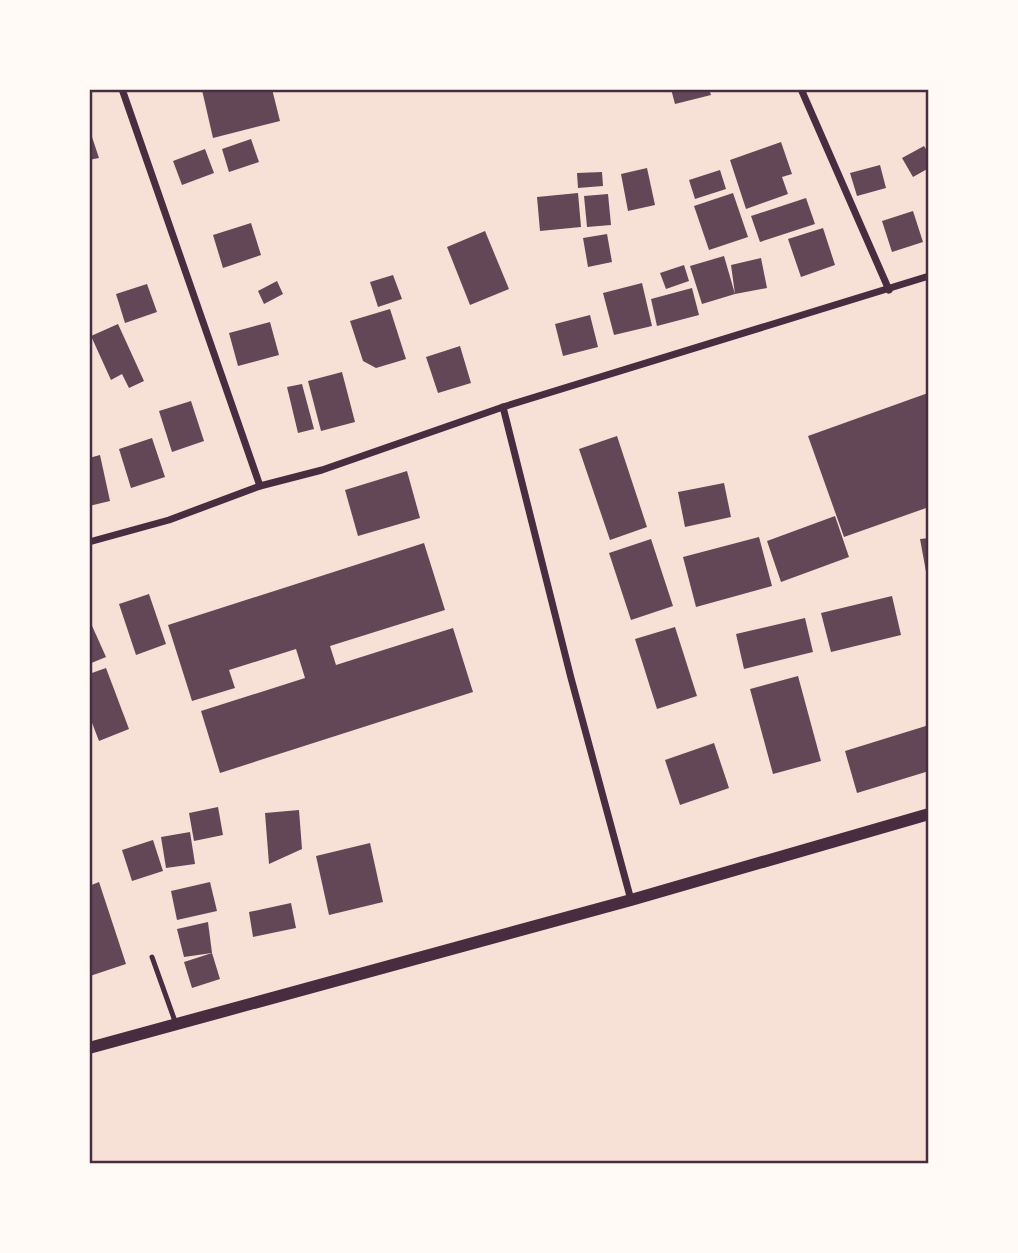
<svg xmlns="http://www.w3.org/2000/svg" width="1018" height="1253" font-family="'Alegreya Sans',sans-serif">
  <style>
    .building { fill: #644757 }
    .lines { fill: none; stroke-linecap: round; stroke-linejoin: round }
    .service { stroke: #4a2c40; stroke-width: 5 }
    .minor { stroke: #4a2c40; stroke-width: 7 }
    .tertiary { stroke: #4a2c40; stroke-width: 12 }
    .neatline { fill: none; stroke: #4a2c40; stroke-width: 2.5 }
  </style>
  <rect width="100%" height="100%" fill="#f7e1d7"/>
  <g class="building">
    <polygon points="272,89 280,121 213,138 202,90"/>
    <polygon points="671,89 709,89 711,95 675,104"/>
    <polygon points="89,128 99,158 89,160"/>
    <polygon points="251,139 259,162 229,172 222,149"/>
    <polygon points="781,142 792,174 782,177 788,194 746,209 730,160"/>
    <polygon points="924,146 929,154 929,168 913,177 902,158"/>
    <polygon points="205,149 214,173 182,185 173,161"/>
    <polygon points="880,165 886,188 857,196 850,173"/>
    <polygon points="647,168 655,205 628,211 621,174"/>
    <polygon points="720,170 726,189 695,199 689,180"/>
    <polygon points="602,172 603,186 578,188 577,173"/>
    <polygon points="578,193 581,227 540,231 537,197"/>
    <polygon points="733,193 748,237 709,250 694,206"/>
    <polygon points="608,194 611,225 587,227 584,196"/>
    <polygon points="806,198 815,224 760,242 751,216"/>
    <polygon points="913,211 923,242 892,252 882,221"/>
    <polygon points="251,223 261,255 223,268 213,235"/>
    <polygon points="823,228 835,265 801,277 788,239"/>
    <polygon points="485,231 509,289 470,305 447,247"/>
    <polygon points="607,234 612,262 588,267 583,238"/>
    <polygon points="724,256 735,294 731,265 761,258 767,288 735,294 702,304 690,266"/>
    <polygon points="684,265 689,281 666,289 660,273"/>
    <polygon points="393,275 402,299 378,307 370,282"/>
    <polygon points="277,281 283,294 264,304 258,291"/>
    <polygon points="642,283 652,326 614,335 603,293"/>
    <polygon points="147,284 157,312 125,323 116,294"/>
    <polygon points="692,288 699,315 657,326 651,299"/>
    <polygon points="390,309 406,359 376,368 363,361 350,321"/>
    <polygon points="590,315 598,347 563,356 555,324"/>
    <polygon points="270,322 279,355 238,366 229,333"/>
    <polygon points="118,324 144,381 129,388 122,374 111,380 91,336"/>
    <polygon points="460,346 471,383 438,393 426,357"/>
    <polygon points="342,372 355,422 321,431 308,381"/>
    <polygon points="302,384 314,429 298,433 287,387"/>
    <polygon points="928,393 929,507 844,537 808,436"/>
    <polygon points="191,401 204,441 172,452 159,411"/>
    <polygon points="617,436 647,527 610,540 579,449"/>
    <polygon points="152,438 165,477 131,488 119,449"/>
    <polygon points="100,455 110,501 89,506 89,458"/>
    <polygon points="407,471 420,518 358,536 345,490"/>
    <polygon points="724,483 731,517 685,527 678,492"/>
    <polygon points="835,516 849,557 781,582 767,541"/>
    <polygon points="759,537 772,586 696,607 683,557"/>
    <polygon points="929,538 929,577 927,577 920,539"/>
    <polygon points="651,539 673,606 631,620 609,553"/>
    <polygon points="424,543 445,610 330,646 336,665 453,628 473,692 220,773 201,711 305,678 296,649 229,670 235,688 192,701 168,625"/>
    <polygon points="149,594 166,644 136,655 119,604"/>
    <polygon points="892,596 901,635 831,652 821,613"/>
    <polygon points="805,618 813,652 744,669 736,634"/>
    <polygon points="89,619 106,657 89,664"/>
    <polygon points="675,627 697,696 657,709 635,639"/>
    <polygon points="106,668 129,729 99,741 89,715 89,674"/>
    <polygon points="798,676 821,761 773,774 750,689"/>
    <polygon points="929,725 929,771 857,793 845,751"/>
    <polygon points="714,743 729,788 680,805 665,760"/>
    <polygon points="218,807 223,835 194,841 189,813"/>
    <polygon points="299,810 302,849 269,864 265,813"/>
    <polygon points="190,832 195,864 166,868 161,837"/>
    <polygon points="153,840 163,871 132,881 122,850"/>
    <polygon points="370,843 383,902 329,915 316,856"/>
    <polygon points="99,882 126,964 90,976 89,886"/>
    <polygon points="210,882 217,911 177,920 171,891"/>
    <polygon points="291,903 296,928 253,937 249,912"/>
    <polygon points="208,922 212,953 184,957 177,929"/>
    <polygon points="212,953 220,979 192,988 184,962"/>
  </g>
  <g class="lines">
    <polyline class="service" points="152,957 176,1024"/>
    <g class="minor">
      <polyline points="122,89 260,486"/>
      <polyline points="801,89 889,290"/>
      <polyline points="503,407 571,678 631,900"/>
      <polyline points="89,542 169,520 260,486 322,470 503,407 929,276"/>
    </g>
    <polyline class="tertiary" points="89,1048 631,900 929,814"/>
  </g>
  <rect width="1018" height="1253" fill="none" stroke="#fffaf5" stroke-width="182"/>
  <rect x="91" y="91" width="836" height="1071" class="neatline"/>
</svg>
